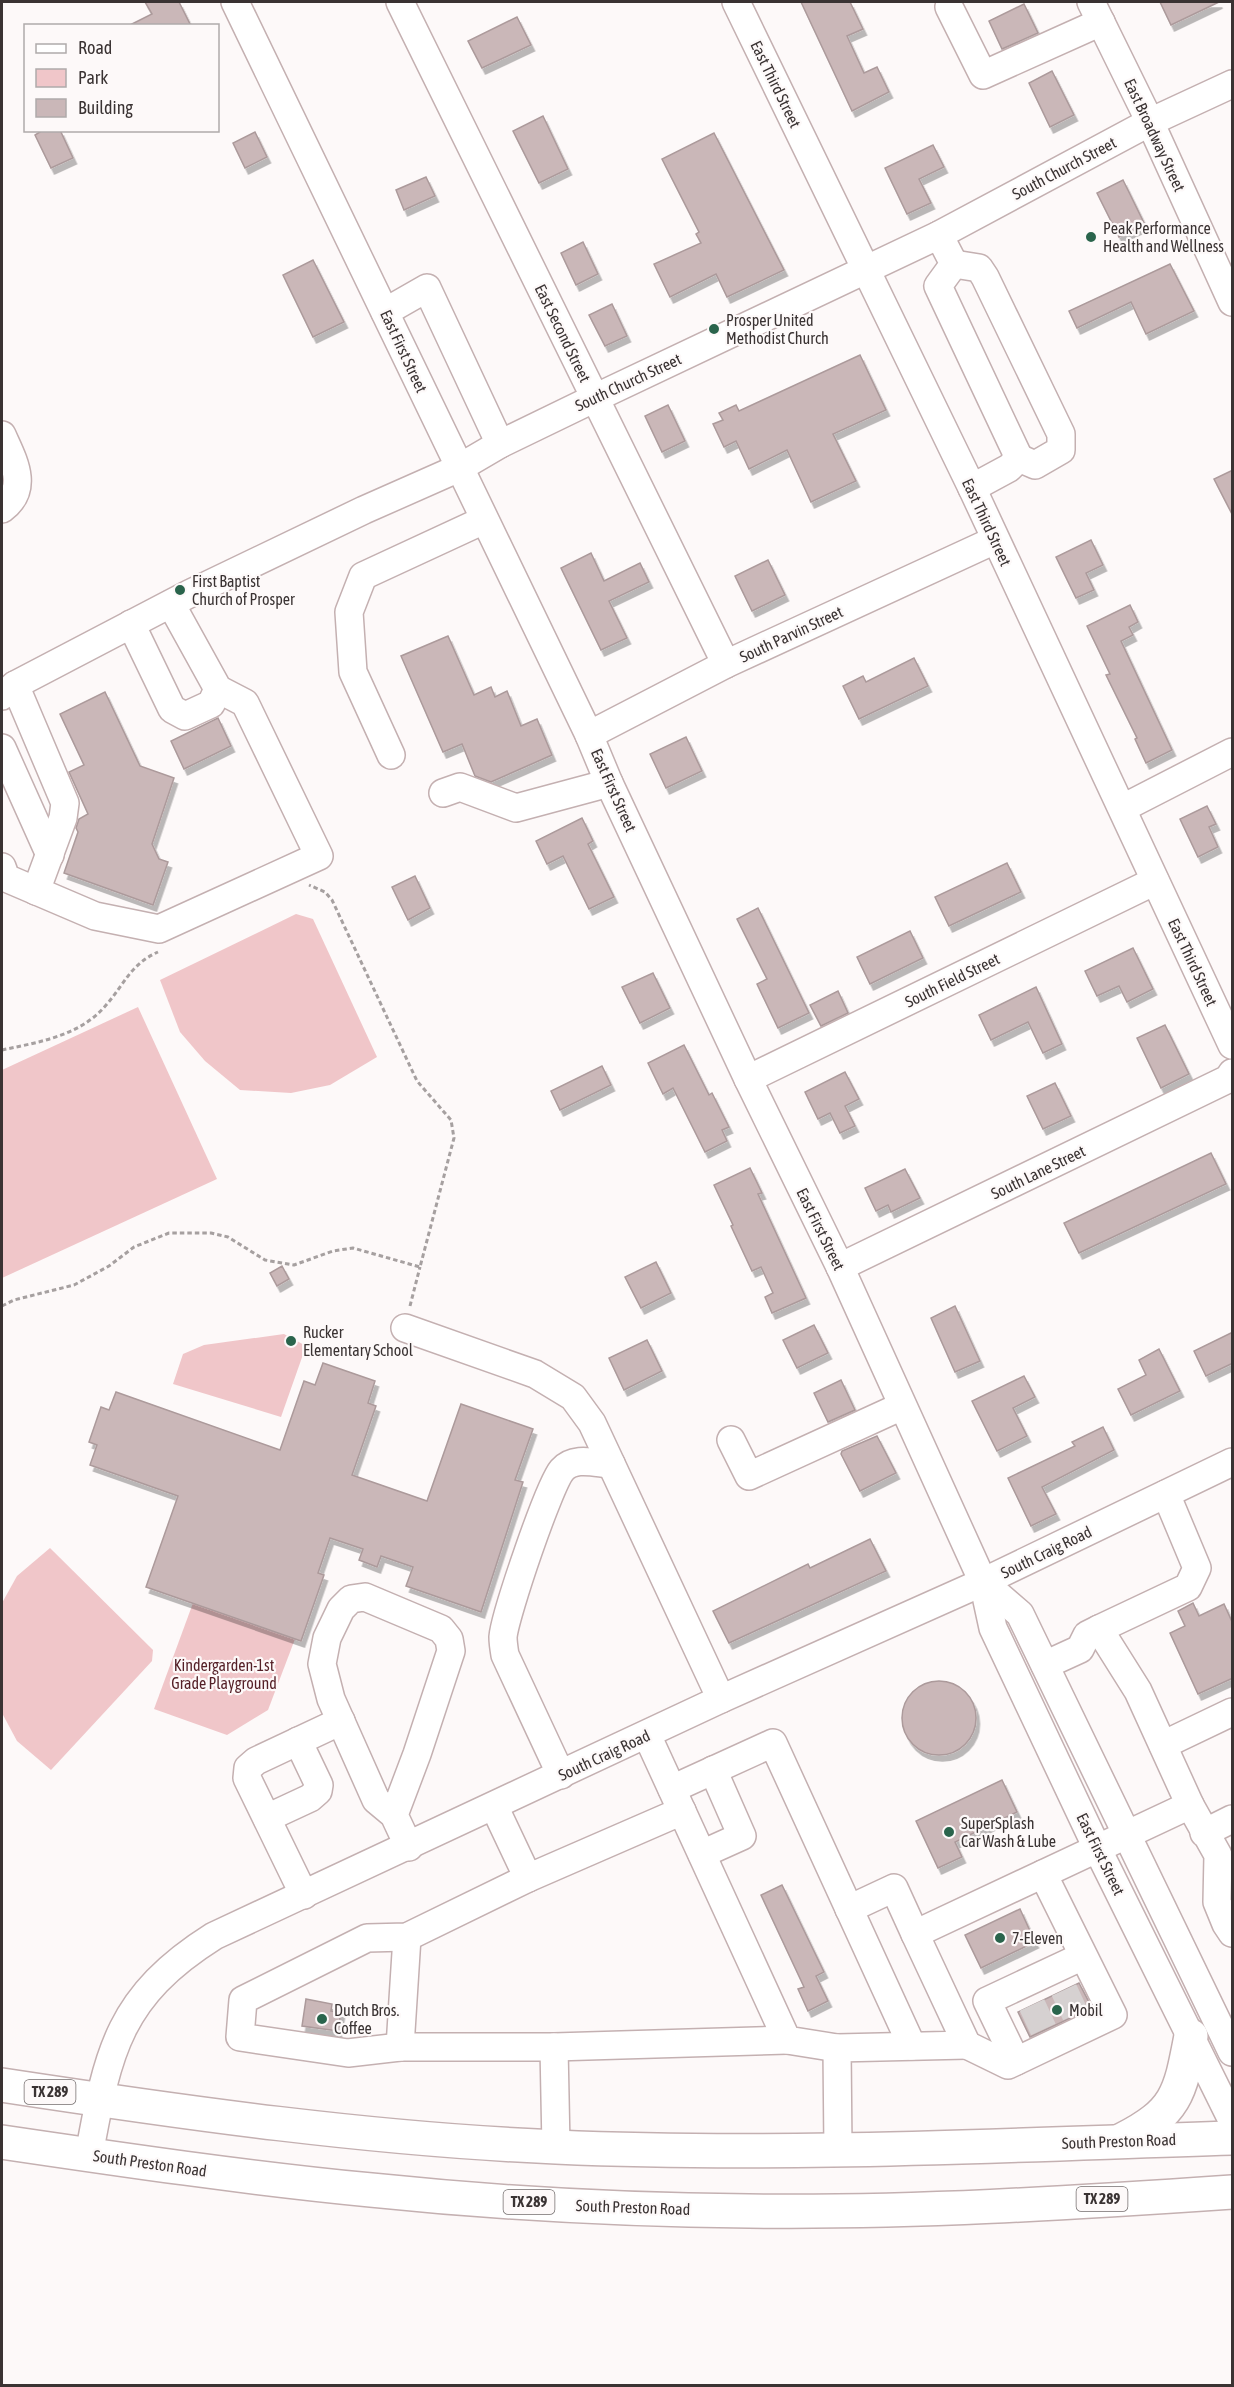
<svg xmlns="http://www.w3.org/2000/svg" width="1234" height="2387" font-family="'Asap Condensed',sans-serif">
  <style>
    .green { fill: #f0c6c9 }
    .building { fill: #cab7b8; stroke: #ac9a9b; stroke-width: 1.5; filter: url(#shadow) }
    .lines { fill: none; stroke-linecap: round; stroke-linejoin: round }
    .minor-tunnel { stroke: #d6d1d1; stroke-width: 27; stroke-dasharray: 27 14; stroke-linecap: butt }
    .minor-casing { stroke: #c4b0b1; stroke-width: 30 }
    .major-casing { stroke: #c4b0b1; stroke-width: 36 }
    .path { stroke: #a6a0a0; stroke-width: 3; stroke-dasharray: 4.5 3; stroke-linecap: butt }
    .minor { stroke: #fff; stroke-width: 27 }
    .major { stroke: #fff; stroke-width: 33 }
    .poi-dot { fill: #2a644c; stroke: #fdf9f9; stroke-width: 2 }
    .labels { text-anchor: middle; stroke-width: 4.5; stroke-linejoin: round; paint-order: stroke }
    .shield { fill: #fdf9f9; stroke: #746e6e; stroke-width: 1.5 }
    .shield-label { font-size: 15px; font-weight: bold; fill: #3a3333 }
    .street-label { font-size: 16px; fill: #3a3333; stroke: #fdf9f9 }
    .poi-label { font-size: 16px; fill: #3a3333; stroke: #fdf9f9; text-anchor: start }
    .park-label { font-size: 16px; fill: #541f26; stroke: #fdf9f9 }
  </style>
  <defs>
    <filter id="shadow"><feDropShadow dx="3.5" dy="6" stdDeviation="0" flood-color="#0004"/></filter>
  </defs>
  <rect width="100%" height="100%" fill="#fdf9f9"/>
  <g class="green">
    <polygon points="296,914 313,919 377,1057 330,1085 291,1093 240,1090 205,1061 180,1032 160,980"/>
    <polygon points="138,1007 217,1179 2,1278 2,1070"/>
    <polygon points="284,1334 306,1346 281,1417 173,1384 183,1354 204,1345"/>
    <polygon points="50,1548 153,1650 152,1661 51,1770 17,1741 2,1713 2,1603 17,1576"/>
    <polygon points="193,1603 295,1639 268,1710 227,1735 154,1709"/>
  </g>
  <g class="building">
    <polygon points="145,2 179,2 191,26 128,26 152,14"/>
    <polygon points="801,2 850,2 863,29 847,36 864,73 877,67 889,92 852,111"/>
    <polygon points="1160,2 1219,2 1171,25"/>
    <polygon points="1024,4 1038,33 1002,49 989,21"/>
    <polygon points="517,17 531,45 482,68 468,41"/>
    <polygon points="1052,71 1074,115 1050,127 1029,83"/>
    <polygon points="543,116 568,169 539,183 513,131"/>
    <polygon points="43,130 60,130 73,158 51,168 35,135"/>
    <polygon points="255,132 267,157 245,168 233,143"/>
    <polygon points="714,133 784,270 727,297 716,274 670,297 654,264 701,243 696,234 699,232 662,159"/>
    <polygon points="933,145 944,167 919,179 931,203 907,214 885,168"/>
    <polygon points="426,177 435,196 404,210 396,190"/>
    <polygon points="1123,180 1145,225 1119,237 1097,193"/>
    <polygon points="583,242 598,274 576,285 561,253"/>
    <polygon points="313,260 344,322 313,337 283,275"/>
    <polygon points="1170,264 1194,311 1146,334 1131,302 1077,328 1069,311"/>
    <polygon points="612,304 627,336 605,346 589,315"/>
    <polygon points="860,355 886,410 833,434 856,481 811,502 787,450 749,469 736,441 724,447 713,424 723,420 719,413 736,405 739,411"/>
    <polygon points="668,405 685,441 662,452 645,416"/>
    <polygon points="1233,470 1233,516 1214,479"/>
    <polygon points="1091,540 1103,565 1086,573 1094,590 1076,598 1056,557"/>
    <polygon points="591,553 604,581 640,563 649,582 609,601 627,638 601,650 561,568"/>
    <polygon points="768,560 785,595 752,611 735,576"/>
    <polygon points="1130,605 1138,622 1129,627 1133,635 1121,641 1172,750 1146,763 1135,739 1137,738 1106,675 1110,674 1087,626"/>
    <polygon points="448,636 474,695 491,687 495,697 507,691 521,726 537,719 552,755 491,782 475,776 462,744 443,752 401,656"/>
    <polygon points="914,658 928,686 859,719 843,686 863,676 866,682"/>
    <polygon points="105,692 140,766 174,778 152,844 159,859 168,862 153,905 64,873 78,832 76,828 79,819 88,814 69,772 84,765 60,714"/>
    <polygon points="218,718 231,746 184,769 171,741"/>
    <polygon points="686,737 702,771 666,788 650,754"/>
    <polygon points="1207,806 1216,824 1209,827 1218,847 1198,857 1180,819"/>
    <polygon points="582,818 593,841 588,844 614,897 589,909 563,856 547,864 536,841"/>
    <polygon points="1007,863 1021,892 949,926 935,897"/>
    <polygon points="415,876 430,908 408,920 392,887"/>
    <polygon points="758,908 809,1013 778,1028 757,984 767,979 737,919"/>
    <polygon points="910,931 923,958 870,984 857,957"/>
    <polygon points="1133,948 1153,989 1127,1002 1119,986 1097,996 1085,971"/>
    <polygon points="653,973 670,1008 640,1023 622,987"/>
    <polygon points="1036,987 1062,1044 1043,1053 1028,1022 991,1040 979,1015"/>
    <polygon points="838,991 848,1013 821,1026 810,1005"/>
    <polygon points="1165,1025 1189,1074 1161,1088 1137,1038"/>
    <polygon points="684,1045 709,1095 712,1093 729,1127 722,1130 727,1141 705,1152 673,1088 663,1094 648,1063"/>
    <polygon points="602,1066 611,1085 560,1110 551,1091"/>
    <polygon points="845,1072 859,1099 845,1106 855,1126 840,1133 830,1113 818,1119 805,1092"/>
    <polygon points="1055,1083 1071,1116 1043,1129 1027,1096"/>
    <polygon points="1211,1153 1226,1184 1079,1253 1064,1223"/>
    <polygon points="750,1168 762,1193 758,1194 806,1298 772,1313 765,1297 773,1293 761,1267 752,1271 731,1226 733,1225 714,1185"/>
    <polygon points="905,1169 920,1198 891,1212 888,1205 876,1211 865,1188"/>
    <polygon points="656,1262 671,1293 641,1308 625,1277"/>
    <polygon points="282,1266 289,1279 277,1286 270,1273"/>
    <polygon points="955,1306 980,1361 955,1372 931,1318"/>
    <polygon points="814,1325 828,1353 797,1368 783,1340"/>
    <polygon points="1233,1332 1233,1363 1206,1376 1194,1351"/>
    <polygon points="647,1340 662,1371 624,1390 609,1358"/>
    <polygon points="1159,1349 1180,1391 1131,1415 1118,1389 1146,1375 1139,1360"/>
    <polygon points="323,1363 375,1381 368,1403 376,1406 352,1475 427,1501 461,1404 533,1429 515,1480 523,1482 481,1612 406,1586 413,1567 381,1556 377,1567 359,1560 363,1549 330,1538 318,1573 324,1575 301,1641 146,1587 178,1496 90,1465 97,1445 89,1442 101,1407 109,1410 116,1392 280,1450 304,1381 315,1385"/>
    <polygon points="1024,1376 1035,1397 1013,1408 1027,1436 997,1451 972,1401"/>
    <polygon points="841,1380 855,1410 828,1422 814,1393"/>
    <polygon points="1103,1427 1114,1450 1042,1487 1056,1514 1031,1526 1008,1478 1075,1446 1072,1442"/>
    <polygon points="877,1436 896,1473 860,1491 841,1454 842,1451"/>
    <polygon points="870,1539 886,1571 729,1643 713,1611 808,1564 810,1568"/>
    <polygon points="1193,1603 1199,1616 1224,1604 1233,1624 1233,1678 1198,1694 1170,1633 1185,1626 1178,1611"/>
    <circle cx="939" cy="1718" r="37"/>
    <polygon points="1002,1780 1017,1812 955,1842 962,1857 938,1868 916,1821"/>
    <polygon points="782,1885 824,1972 816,1976 828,2001 808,2011 798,1989 804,1987 761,1895"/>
    <polygon points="1020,1909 1035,1942 981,1968 965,1935"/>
    <polygon points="1079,1983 1092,2008 1030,2037 1018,2012"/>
    <polygon points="306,1999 332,2004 331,2011 341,2012 338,2031 302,2026"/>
  </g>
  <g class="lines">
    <g class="minor-tunnel">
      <polyline points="1064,1990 1077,2018"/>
      <polyline points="1032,2005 1045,2033"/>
    </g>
    <g class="minor-casing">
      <g id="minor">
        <polyline points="235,2 589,735 609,783 748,1079 840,1267 983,1582 993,1628 1097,1848 1232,2120"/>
        <polyline points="400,2 726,664"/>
        <polyline points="736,2 972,488 1232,1045"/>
        <polyline points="1091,2 1150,122 1232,302"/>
        <polyline points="949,7 983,75 1101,22"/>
        <polyline points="939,235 954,264 938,286 1019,458 1009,468 972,488"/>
        <polyline points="954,264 979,268 985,277 1061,434 1061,450 1035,465 1019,458"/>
        <polyline points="385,312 427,288 500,444"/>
        <path d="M 2,435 C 13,460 30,488 2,509"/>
        <polyline points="131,624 172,709 185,716 211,704 218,689"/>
        <polyline points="15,685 65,803 63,818 36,891"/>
        <polyline points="2,696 15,685 189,594 364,510 459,468 500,444 595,398 939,235 1150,122 1232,84"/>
        <polyline points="589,735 726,664 995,540"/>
        <polyline points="2,748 50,855"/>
        <polyline points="391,755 353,672 349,612 363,576 484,520"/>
        <polyline points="443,793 460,787 516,808 609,783"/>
        <polyline points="1123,808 1232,752"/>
        <polyline points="2,867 6,878 95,916 159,929 319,856 245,703 218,689 171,604"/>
        <polyline points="748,1079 1155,881"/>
        <polyline points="840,1267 1228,1079 1232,1073"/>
        <polyline points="405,1328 535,1374 573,1397 592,1423 721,1699"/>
        <polyline points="731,1440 749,1476 902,1406"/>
        <polyline points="983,1582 1020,1614 1232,2052"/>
        <polyline points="1045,1665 1080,1649 1087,1635 1099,1629 1188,1587 1197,1568 1166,1494"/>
        <polyline points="647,1735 787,2040 837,2048"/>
        <polyline points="1163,1745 1232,1712"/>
        <path d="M 561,1775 L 505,1655 C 504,1649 503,1642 503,1637 C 505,1615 549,1485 562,1470 C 574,1456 595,1463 611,1464"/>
        <polyline points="672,1789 773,1743 912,2046"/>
        <polyline points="1190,1805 1218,1855 1217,1902 1226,1924 1232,1933"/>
        <polyline points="494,1806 528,1878 682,1811"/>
        <polyline points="394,1815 417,1754 451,1651 449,1639 441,1629 365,1597 351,1599 341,1609 327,1638 322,1664 331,1699 376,1800 394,1815 409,1847"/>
        <polyline points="267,1818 310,1798 318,1791 319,1785 298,1741"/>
        <polyline points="1204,1833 1232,1819"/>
        <polyline points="702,1854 742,1836 713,1770"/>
        <polyline points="528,1878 407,1937 367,1938 243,2000 240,2037 348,2053 400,2047 554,2047 787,2040"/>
        <polyline points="304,1895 247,1778 248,1768 256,1761 341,1721"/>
        <polyline points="849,1909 894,1888 915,1934"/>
        <polyline points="967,2045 1008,2065 1113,2015 1043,1874"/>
        <polyline points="400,2047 407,1937"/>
        <polyline points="554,2047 556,2147"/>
        <polyline points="1016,2061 987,2001 1083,1956"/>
        <polyline points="838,2150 837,2048 967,2045 915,1934 1190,1805 1138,1691 1099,1629"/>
        <path d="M 89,2155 C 108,2050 119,1996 214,1936 L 721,1699 L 983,1582 L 1232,1462"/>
      </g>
    </g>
    <g class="major-casing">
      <g id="major">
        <path d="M 2,2085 C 186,2113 370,2139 556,2147 C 782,2157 1007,2145 1232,2138"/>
        <path d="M 1122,2140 C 1177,2112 1180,2094 1191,2036"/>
        <path d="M 2,2142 C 124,2160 247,2178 371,2190 C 496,2203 623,2210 749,2211 C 910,2213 1072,2203 1232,2192"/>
      </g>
    </g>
    <g class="path">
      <path d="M 2,1050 C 39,1042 81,1036 107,1004 C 125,983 131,964 158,952"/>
      <polyline points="2,1306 14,1300 74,1285 109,1266 134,1247 169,1233 211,1233 228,1237 265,1260 294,1265 333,1251 353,1248 420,1267 454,1138 451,1120 417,1081 332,900 325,892 309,885"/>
      <polyline points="410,1306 420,1267"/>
    </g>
    <use href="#minor" class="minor"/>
    <use href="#major" class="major"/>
  </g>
  <g class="poi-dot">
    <circle cx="1091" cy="237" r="6"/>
    <circle cx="714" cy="329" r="6"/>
    <circle cx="180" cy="590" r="6"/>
    <circle cx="291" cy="1341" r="6"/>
    <circle cx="949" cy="1832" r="6"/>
    <circle cx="1000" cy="1938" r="6"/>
    <circle cx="1057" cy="2010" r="6"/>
    <circle cx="322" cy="2019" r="6"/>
  </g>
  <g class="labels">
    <g class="shield">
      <rect x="24.5" y="2080" width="51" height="24" rx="4.5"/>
      <rect x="1076.5" y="2187" width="51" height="24" rx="4.5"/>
      <rect x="503.5" y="2190" width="51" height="24" rx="4.5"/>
    </g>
    <g class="shield-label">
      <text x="50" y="2097">TX 289</text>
      <text x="1102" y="2204">TX 289</text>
      <text x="529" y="2207">TX 289</text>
    </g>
    <g class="street-label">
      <text transform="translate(776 84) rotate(64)" y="6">East Third Street</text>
      <text transform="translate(1155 135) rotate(65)" y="6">East Broadway Street</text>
      <text transform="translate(1064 168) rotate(-28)" y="6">South Church Street</text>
      <text transform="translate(563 333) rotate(64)" y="6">East Second Street</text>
      <text transform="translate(404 351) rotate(65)" y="6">East First Street</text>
      <text transform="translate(628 382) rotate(-25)" y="6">South Church Street</text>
      <text transform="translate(987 522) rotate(65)" y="6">East Third Street</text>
      <text transform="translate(791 634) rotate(-25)" y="6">South Parvin Street</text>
      <text transform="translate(614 790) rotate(66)" y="6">East First Street</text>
      <text transform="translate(1193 962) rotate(65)" y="6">East Third Street</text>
      <text transform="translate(952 980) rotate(-26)" y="6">South Field Street</text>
      <text transform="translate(1038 1172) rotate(-26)" y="6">South Lane Street</text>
      <text transform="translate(821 1229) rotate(64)" y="6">East First Street</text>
      <text transform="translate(1046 1552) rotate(-26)" y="6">South Craig Road</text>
      <text transform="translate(604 1755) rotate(-25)" y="6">South Craig Road</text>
      <text transform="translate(1101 1854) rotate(64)" y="6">East First Street</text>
      <text transform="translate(1119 2141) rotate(-2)" y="6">South Preston Road</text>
      <text transform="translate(150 2163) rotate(8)" y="6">South Preston Road</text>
      <text transform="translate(633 2207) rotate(2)" y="6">South Preston Road</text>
    </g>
    <g class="poi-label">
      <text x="1103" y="234">Peak Performance<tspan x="1103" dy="18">Health and Wellness</tspan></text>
      <text x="726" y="326">Prosper United<tspan x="726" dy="18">Methodist Church</tspan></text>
      <text x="192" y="587">First Baptist<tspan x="192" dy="18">Church of Prosper</tspan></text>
      <text x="303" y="1338">Rucker<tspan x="303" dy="18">Elementary School</tspan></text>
      <text x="961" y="1829">SuperSplash<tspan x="961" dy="18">Car Wash &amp; Lube</tspan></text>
      <text x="1012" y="1944">7-Eleven</text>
      <text x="334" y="2016">Dutch Bros.<tspan x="334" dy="18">Coffee</tspan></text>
      <text x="1069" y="2016">Mobil</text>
    </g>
    <g class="park-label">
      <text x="224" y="1671">Kindergarden-1st<tspan x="224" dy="18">Grade Playground</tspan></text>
    </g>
  </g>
  <rect width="1234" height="2387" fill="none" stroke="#3a3333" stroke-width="6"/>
  <rect x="24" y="24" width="195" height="108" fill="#fdf9f9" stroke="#afaaaa" stroke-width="1.5"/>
  <rect x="36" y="44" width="30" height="9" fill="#ffffff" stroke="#afaaaa" stroke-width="1.5"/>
  <text x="78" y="54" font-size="18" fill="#3a3333">Road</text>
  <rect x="36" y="69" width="30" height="18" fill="#f0c6c9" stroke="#afaaaa" stroke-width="1.5"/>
  <text x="78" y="84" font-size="18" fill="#3a3333">Park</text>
  <rect x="36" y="99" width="30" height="18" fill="#cab7b8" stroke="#afaaaa" stroke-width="1.5"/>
  <text x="78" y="114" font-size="18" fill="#3a3333">Building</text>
</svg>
